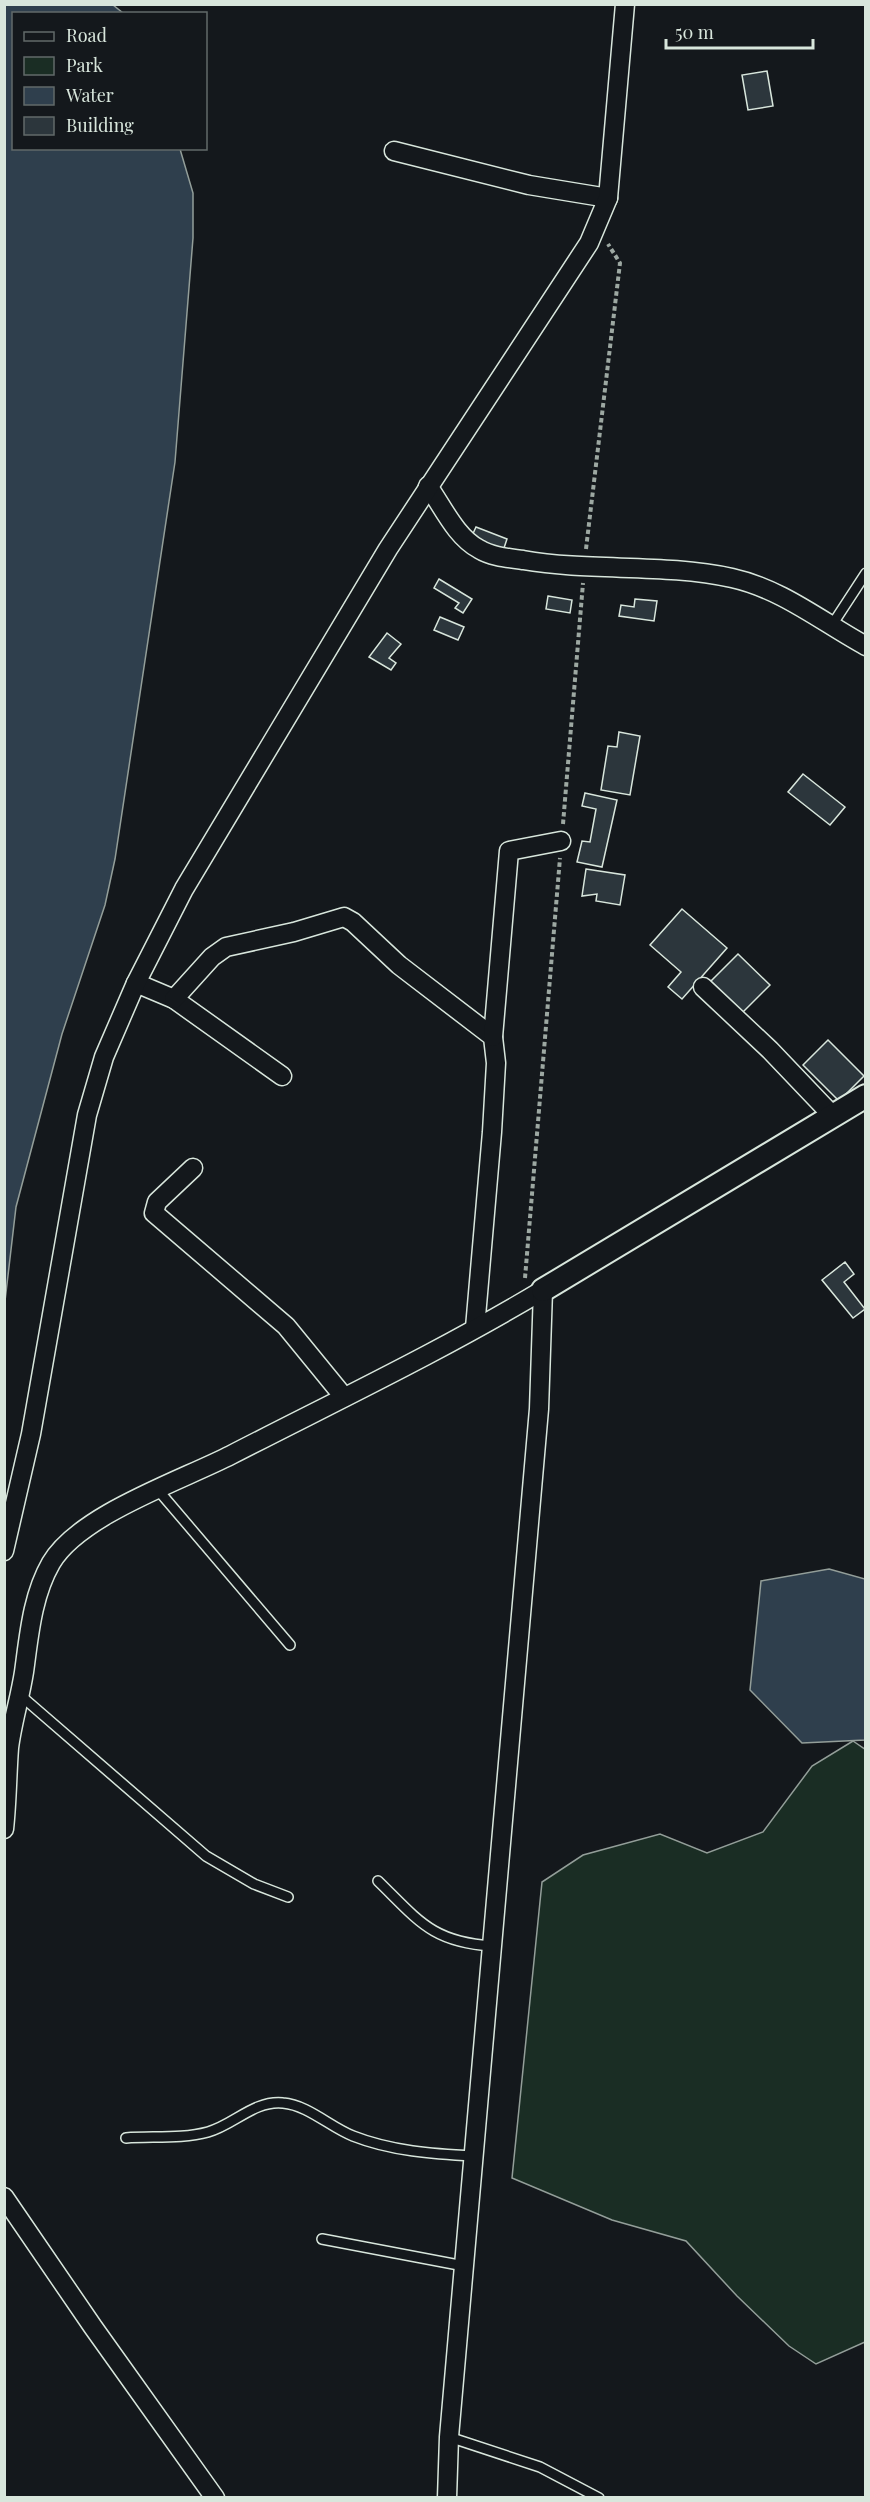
<svg xmlns="http://www.w3.org/2000/svg" width="870" height="2502" font-family="'Playfair Display',serif">
  <style>
    .green { fill: #1a2d24; stroke: #939e99; stroke-width: 1.5 }
    .water { fill: #2f3f4d; stroke: #939e99; stroke-width: 1.5 }
    .building { fill: #2c363c; stroke: #d8e6dc; stroke-width: 1.5 }
    .lines { fill: none; stroke-linecap: round; stroke-linejoin: round }
    .service-casing { stroke: #d8e6dc; stroke-width: 12 }
    .minor-casing { stroke: #d8e6dc; stroke-width: 21 }
    .tertiary-casing { stroke: #d8e6dc; stroke-width: 26 }
    .path { stroke: #9da8a2; stroke-width: 4; stroke-dasharray: 4.5 3; stroke-linecap: butt }
    .service { stroke: #14181c; stroke-width: 9 }
    .minor { stroke: #14181c; stroke-width: 18 }
    .tertiary { stroke: #14181c; stroke-width: 22 }
  </style>
  <rect width="100%" height="100%" fill="#14181c"/>
  <polygon class="green" points="853,1741 866,1750 865,2342 816,2364 789,2346 737,2296 686,2241 612,2220 512,2178 542,1882 583,1855 660,1834 707,1853 763,1832 812,1766"/>
  <g class="water">
    <polygon points="5,4 113,5 123,13 14,14 14,148 180,149 193,193 193,238 175,462 115,859 105,905 62,1034 16,1207 5,1301"/>
    <polygon points="829,1569 865,1579 865,1740 802,1743 750,1690 761,1581"/>
  </g>
  <g class="building">
    <polygon points="767,71 773,106 748,110 742,75"/>
    <polygon points="476,527 507,539 503,551 471,538"/>
    <polygon points="439,579 472,599 463,613 455,608 459,603 434,588"/>
    <polygon points="548,596 572,600 570,613 546,609"/>
    <polygon points="635,599 657,601 654,621 619,616 621,605 634,607"/>
    <polygon points="440,617 464,627 458,640 434,630"/>
    <polygon points="387,633 401,644 389,658 396,663 391,670 369,657"/>
    <polygon points="619,732 640,736 630,795 601,790 608,746 617,747"/>
    <polygon points="803,774 845,807 830,825 788,792"/>
    <polygon points="585,793 617,800 602,867 577,862 582,841 590,842 596,809 582,806"/>
    <polygon points="586,869 625,875 620,905 596,901 597,894 582,896"/>
    <polygon points="682,909 727,948 682,999 668,987 681,972 650,945"/>
    <polygon points="738,954 770,985 742,1013 710,982"/>
    <polygon points="828,1040 864,1076 839,1101 803,1065"/>
    <polygon points="845,1262 854,1274 844,1282 865,1309 853,1318 822,1280"/>
  </g>
  <g class="lines">
    <g class="service-casing">
      <g id="service">
        <polyline points="832,625 866,573"/>
        <polyline points="158,1490 290,1645"/>
        <polyline points="20,1695 206,1856 254,1884 288,1897"/>
        <path d="M 378,1881 C 419,1921 432,1942 492,1946"/>
        <path d="M 126,2138 C 152,2136 182,2139 208,2132 C 234,2125 254,2100 283,2103 C 308,2105 330,2127 353,2136 C 391,2151 433,2154 474,2156"/>
        <polyline points="322,2239 464,2266"/>
        <polyline points="449,2437 540,2467 599,2498"/>
      </g>
    </g>
    <g class="minor-casing">
      <g id="minor">
        <polyline points="394,151 529,185 608,198"/>
        <path d="M 428,486 C 443,507 456,537 479,549 C 492,557 509,558 523,560 C 592,572 664,563 732,578 C 782,589 822,622 866,646"/>
        <polyline points="136,983 174,999 282,1076"/>
        <polyline points="703,987 770,1050 832,1115"/>
        <polyline points="174,999 212,957 226,947 294,932 344,917 353,922 399,965 493,1037 496,1063 492,1132 475,1328"/>
        <polyline points="493,1037 509,851 561,841"/>
        <polyline points="193,1168 157,1202 154,1213 286,1326 344,1397"/>
        <polyline points="4,1551 31,1434 87,1115 104,1057 136,983 184,889 388,549 589,243 608,198 625,4"/>
        <path d="M 4,1829 C 7,1802 7,1775 9,1748 C 12,1723 20,1698 24,1672 C 29,1636 32,1596 51,1563 C 79,1515 180,1481 231,1455 C 336,1401 443,1350 543,1290"/>
        <polyline points="4,2197 93,2327 215,2498"/>
        <polyline points="447,2498 449,2437 539,1409 543,1290"/>
      </g>
    </g>
    <g class="tertiary-casing">
      <polyline id="tertiary" points="543,1290 866,1096"/>
    </g>
    <g class="path">
      <polyline points="586,549 620,263 608,244"/>
      <polyline points="563,824 583,583"/>
      <polyline points="525,1278 560,858"/>
    </g>
    <use href="#service" class="service"/>
    <use href="#minor" class="minor"/>
    <use href="#tertiary" class="tertiary"/>
  </g>
  <rect width="870" height="2502" fill="none" stroke="#d8e6dc" stroke-width="12"/>
  <rect x="12" y="12" width="195" height="138" fill="#14181c" stroke="#626a69" stroke-width="1.5"/>
  <rect x="24" y="32" width="30" height="9" fill="#14181c" stroke="#626a69" stroke-width="1.5"/>
  <text x="66" y="42" font-size="18" fill="#d8e6dc">Road</text>
  <rect x="24" y="57" width="30" height="18" fill="#1a2d24" stroke="#626a69" stroke-width="1.5"/>
  <text x="66" y="72" font-size="18" fill="#d8e6dc">Park</text>
  <rect x="24" y="87" width="30" height="18" fill="#2f3f4d" stroke="#626a69" stroke-width="1.5"/>
  <text x="66" y="102" font-size="18" fill="#d8e6dc">Water</text>
  <rect x="24" y="117" width="30" height="18" fill="#2c363c" stroke="#626a69" stroke-width="1.5"/>
  <text x="66" y="132" font-size="18" fill="#d8e6dc">Building</text>
  <path d="M666 39v9h147v-9" fill="none" stroke="#d8e6dc" stroke-width="3"/>
  <text x="675" y="39" font-size="18" fill="#d8e6dc" stroke="#14181c" stroke-width="4.5" paint-order="stroke">50 m</text>
</svg>
